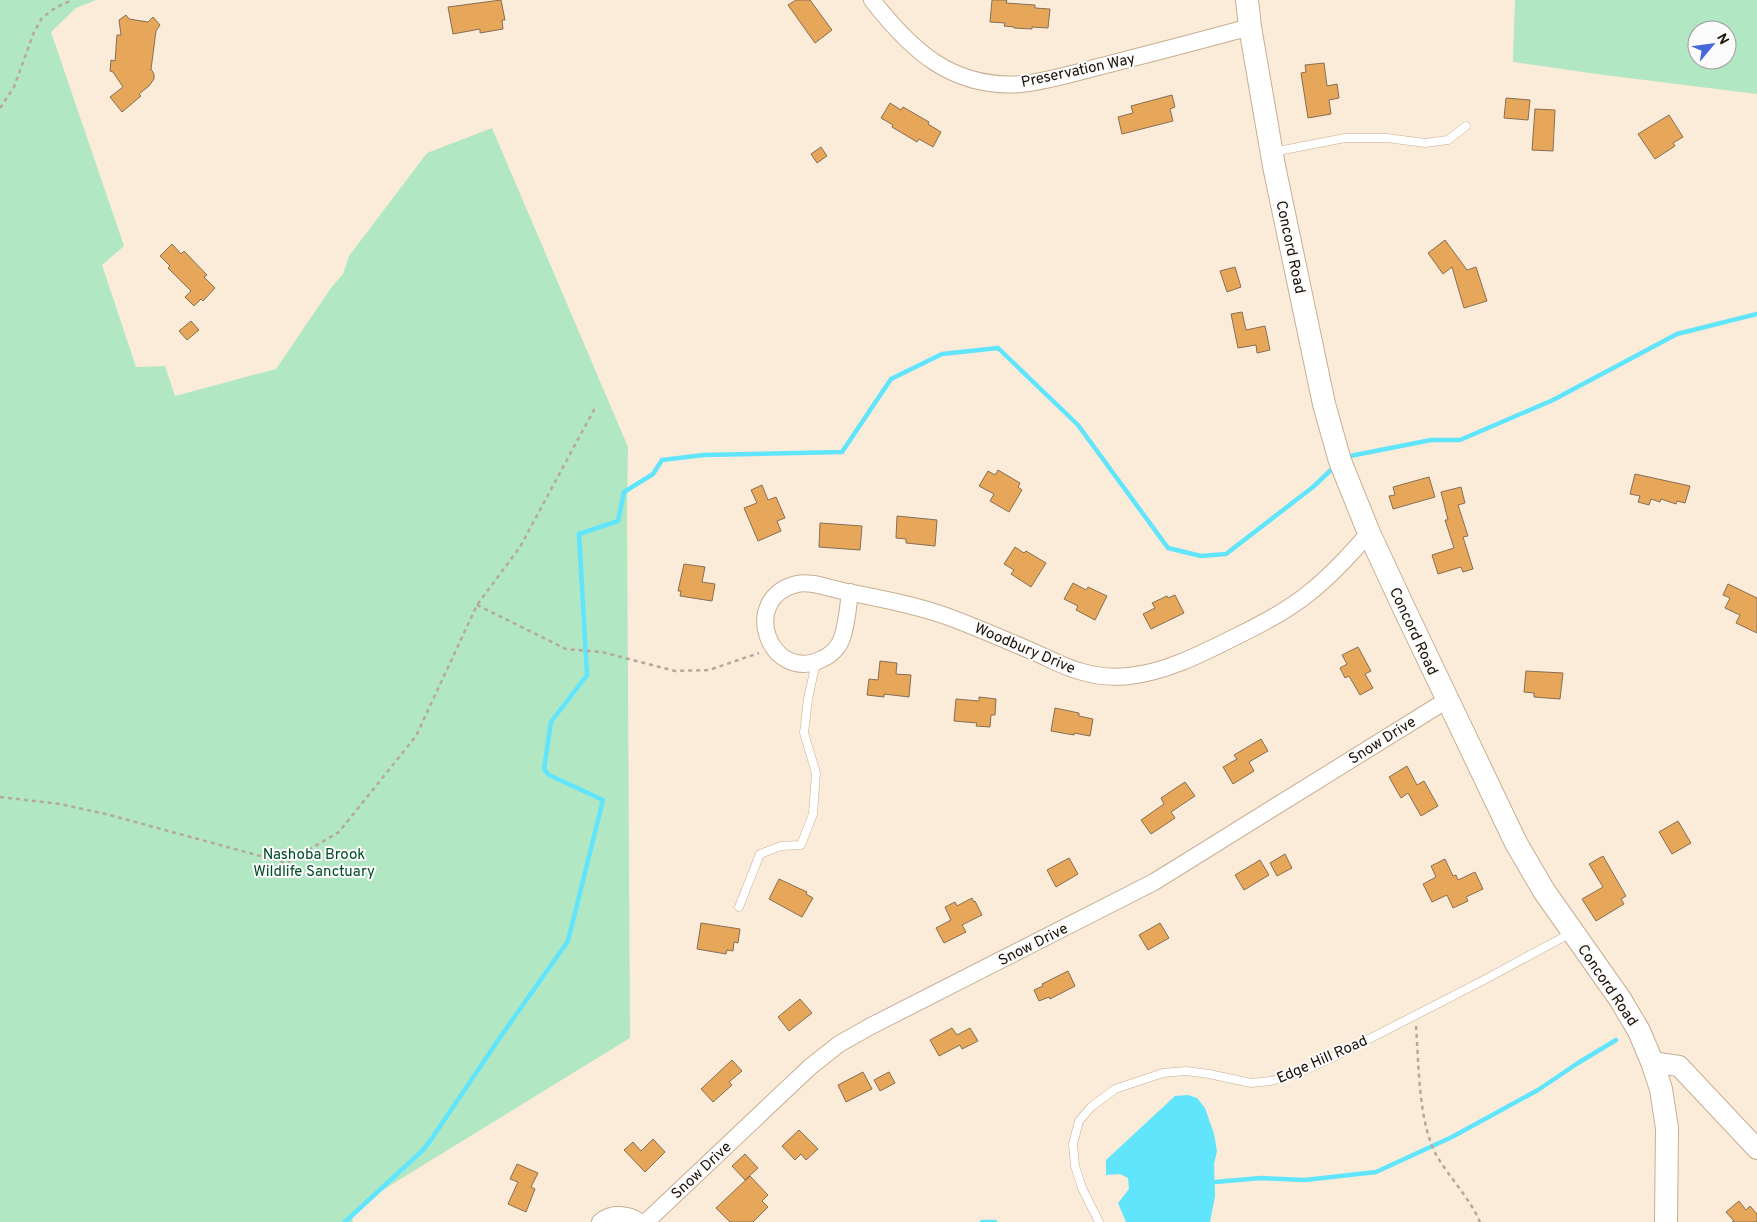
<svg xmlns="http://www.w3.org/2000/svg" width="1757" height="1222" font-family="Overpass,sans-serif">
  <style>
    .green { fill: #b1e7c3; fill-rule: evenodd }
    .water { fill: #61e5fc }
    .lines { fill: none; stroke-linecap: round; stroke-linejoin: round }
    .stream { stroke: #61e5fc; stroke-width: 4.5 }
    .building { fill: #e6a75b; stroke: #876f54 }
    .service-casing { stroke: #c8af92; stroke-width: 9 }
    .minor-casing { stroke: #c8af92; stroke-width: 18 }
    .tertiary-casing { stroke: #c8af92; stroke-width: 22 }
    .secondary-casing { stroke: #c8af92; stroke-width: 24 }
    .path { stroke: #b7a999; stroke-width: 2.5; stroke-dasharray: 4 4; stroke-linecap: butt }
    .service { stroke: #fff; stroke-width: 8 }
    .minor { stroke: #fff; stroke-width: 16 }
    .tertiary { stroke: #fff; stroke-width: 20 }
    .secondary { stroke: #fff; stroke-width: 22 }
    .labels { text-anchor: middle; stroke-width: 4; stroke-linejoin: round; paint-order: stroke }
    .street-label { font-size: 15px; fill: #191006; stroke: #fbfbfb }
    .park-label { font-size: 15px; fill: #014c29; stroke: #fbfbfb }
  </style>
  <rect width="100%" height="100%" fill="#fbebd9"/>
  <g class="green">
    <polygon points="0,0 96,0 76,8 51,32 124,246 102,265 136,367 165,366 175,396 276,369 331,288 343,274 349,256 427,153 492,128 628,447 627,510 630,1038 381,1191 351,1217 353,1222 0,1222"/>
    <path d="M 1515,0 L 1757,0 L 1757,94 L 1597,74 L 1513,62 ZM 1697,30 L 1727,30 L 1727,60 L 1697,60 Z"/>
  </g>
  <polygon class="water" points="1188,1095 1197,1098 1205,1108 1214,1134 1217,1151 1214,1164 1215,1196 1210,1222 1126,1222 1118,1203 1129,1189 1128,1178 1120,1174 1106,1175 1106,1160 1175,1096"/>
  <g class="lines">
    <g class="stream">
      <polyline points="1350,456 1431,440 1460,440 1553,400 1677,334 1757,314"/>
      <polyline points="1215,1182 1261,1178 1305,1180 1376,1172 1452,1137 1538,1090 1578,1063 1616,1040"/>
      <polyline points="345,1222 423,1150 430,1141 501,1036 568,941 603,800 549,775 544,769 551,722 587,675 579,534 618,521 624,492 653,474 662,460 704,455 842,452 891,379 942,354 998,348 1078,425 1168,548 1201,556 1226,554 1313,487 1332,469"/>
      <polyline points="982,1222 995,1222"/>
    </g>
  </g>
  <g class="building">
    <polygon points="501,0 505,20 502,20 503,29 480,33 480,29 453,34 448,7"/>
    <polygon points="796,0 810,0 832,30 815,43 788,5"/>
    <polygon points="992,0 1007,0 1006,3 1035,5 1035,8 1050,9 1048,28 1032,27 1032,29 1014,28 1014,27 1004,26 1005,23 990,22"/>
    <polygon points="126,15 129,19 148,22 153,17 160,25 156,31 151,69 154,74 154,79 149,86 139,94 141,96 122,112 110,97 123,87 113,72 110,71 111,60 115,61 117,35 121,35 119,20"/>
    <polygon points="1324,63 1327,86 1337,84 1339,98 1329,100 1331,114 1308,118 1301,73 1306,72 1305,65"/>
    <polygon points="1172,95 1175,107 1170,109 1173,121 1122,134 1118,117 1133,113 1131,106"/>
    <polygon points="1506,98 1530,100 1528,120 1504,118"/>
    <polygon points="890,103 901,110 903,107 929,122 928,124 941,132 933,147 919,139 917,142 892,127 893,125 881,118"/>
    <polygon points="1535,109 1555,110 1553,151 1532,150"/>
    <polygon points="1669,115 1683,137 1673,143 1675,146 1655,159 1638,134"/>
    <polygon points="821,147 827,156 817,163 811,154"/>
    <polygon points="1445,240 1467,270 1476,267 1487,301 1464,308 1452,267 1443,274 1428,253"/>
    <polygon points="172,244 181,254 184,251 207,275 204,277 215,288 203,301 201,299 194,306 185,297 191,291 168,268 170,266 160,256"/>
    <polygon points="1235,267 1241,287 1227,292 1220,271"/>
    <polygon points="1242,312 1246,330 1265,326 1270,350 1257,353 1256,345 1238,348 1231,314"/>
    <polygon points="191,321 199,330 187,340 179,331"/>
    <polygon points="998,470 1020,483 1018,487 1022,490 1009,512 990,501 994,494 979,486 988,471 995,475"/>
    <polygon points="1635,474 1690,486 1685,503 1677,501 1676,504 1661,499 1660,502 1651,499 1649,505 1638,502 1640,496 1630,494"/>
    <polygon points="1429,477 1435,497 1393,509 1389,496 1395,495 1393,487"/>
    <polygon points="762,485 768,500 776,497 785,518 777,521 781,531 758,541 744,508 757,503 751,490"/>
    <polygon points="1461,487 1465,503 1458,505 1468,536 1463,537 1473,569 1463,572 1461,567 1438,574 1432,555 1454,548 1445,520 1448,520 1441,492"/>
    <polygon points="897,516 937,520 935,546 906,543 906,539 896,538"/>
    <polygon points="820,523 862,526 860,550 819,547"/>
    <polygon points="1015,547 1024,553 1026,551 1046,563 1031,587 1011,574 1014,570 1004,564"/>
    <polygon points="684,564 705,567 702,582 715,584 712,601 680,596 681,591 678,591"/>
    <polygon points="1073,583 1086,590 1088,587 1107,596 1095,620 1076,610 1078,606 1064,599"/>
    <polygon points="1728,584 1757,598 1757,633 1736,623 1740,615 1725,608 1730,598 1723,595"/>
    <polygon points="1175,595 1184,613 1151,629 1143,614 1155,608 1152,603 1167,596 1168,598"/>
    <polygon points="1358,647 1371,671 1365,674 1373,688 1360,695 1349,676 1345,678 1340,668 1347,664 1342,655"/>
    <polygon points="880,661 897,663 896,674 911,675 909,697 884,694 884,697 867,695 869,679 878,680"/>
    <polygon points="1526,671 1563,673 1560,699 1534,697 1534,693 1524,692"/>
    <polygon points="979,697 996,699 995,715 991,715 990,727 976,726 977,723 954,721 956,699 979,701"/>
    <polygon points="1055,708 1079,713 1079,716 1093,719 1090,736 1074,733 1074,735 1051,731"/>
    <polygon points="1261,739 1268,751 1249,762 1254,771 1233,784 1223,767 1237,759 1234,755"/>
    <polygon points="1407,766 1417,785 1424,781 1438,806 1421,816 1408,793 1401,798 1389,777"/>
    <polygon points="1185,782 1195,796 1171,812 1175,818 1151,834 1141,820 1164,804 1161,798"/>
    <polygon points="1678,821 1691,843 1672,854 1659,832"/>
    <polygon points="1285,854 1292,868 1277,876 1270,863"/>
    <polygon points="1603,856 1626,896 1621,899 1624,904 1596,921 1582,899 1603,887 1589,864"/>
    <polygon points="1069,858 1078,874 1056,887 1047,870"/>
    <polygon points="1445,859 1453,876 1456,875 1458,880 1475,872 1483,889 1466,897 1468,901 1453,908 1447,895 1432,902 1423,884 1436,877 1431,866"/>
    <polygon points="1260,860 1269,875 1244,890 1235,875"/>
    <polygon points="779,879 807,892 806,894 813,898 802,917 769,899"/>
    <polygon points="972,898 974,902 975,901 982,915 962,925 966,932 944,943 936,928 951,920 945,907 955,902 957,906"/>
    <polygon points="701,923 740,929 738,943 734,942 733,951 727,950 726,954 697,949"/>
    <polygon points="1160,923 1169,938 1148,950 1139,935"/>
    <polygon points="1068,971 1075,986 1050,999 1049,997 1039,1001 1034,990 1043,986 1042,984"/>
    <polygon points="800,999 812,1013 789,1031 778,1017"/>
    <polygon points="952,1028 957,1035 970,1028 978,1041 962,1049 960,1045 939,1056 930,1040"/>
    <polygon points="732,1060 742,1071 729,1082 732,1085 713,1102 701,1089"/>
    <polygon points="863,1072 872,1089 846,1102 838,1085"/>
    <polygon points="889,1072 895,1083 880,1091 874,1080"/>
    <polygon points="799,1130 818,1149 806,1160 801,1154 795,1160 782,1146"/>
    <polygon points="653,1139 665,1152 645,1172 624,1150 633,1142 641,1151"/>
    <polygon points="745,1154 758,1168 745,1180 732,1166"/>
    <polygon points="517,1164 538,1173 531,1187 535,1189 526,1212 508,1204 518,1182 510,1179"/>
    <polygon points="750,1176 768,1195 762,1201 768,1207 753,1222 730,1222 716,1208"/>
    <polygon points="1739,1201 1746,1210 1750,1206 1757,1214 1757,1222 1732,1222 1734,1221 1726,1212"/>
  </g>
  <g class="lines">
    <g class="service-casing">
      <g id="service">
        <polyline points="1273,152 1345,138 1387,138 1425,143 1448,140 1466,126"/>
        <polyline points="739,907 760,854 781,846 801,845 813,814 816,773 804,733 808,699 816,662"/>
        <polyline points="1099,1222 1082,1188 1075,1166 1073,1144 1079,1121 1091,1107 1115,1089 1163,1073 1186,1071 1209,1074 1251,1083 1271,1081 1296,1074 1334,1057 1484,980 1571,933"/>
      </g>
    </g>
    <g class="minor-casing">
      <g id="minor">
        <path d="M 872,0 C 911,50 952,89 1021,84 C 1051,81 1081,71 1110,64 C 1156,52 1203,40 1250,27"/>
        <path d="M 850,592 C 848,607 847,624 842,638 C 839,647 831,655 822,659 C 770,685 738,598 797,584 C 811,581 828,588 843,591 C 877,598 912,604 946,616 C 976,627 1006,640 1036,653 C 1050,659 1064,667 1079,671 C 1095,676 1113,678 1129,676 C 1167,672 1203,653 1237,636 C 1262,624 1287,611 1309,593 C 1332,575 1350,555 1369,533"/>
        <path d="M 600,1222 C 612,1212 628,1213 640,1222"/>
        <polyline points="646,1222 810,1067 839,1044 871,1026 1154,882 1447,700"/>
      </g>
    </g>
    <g class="tertiary-casing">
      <polyline id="tertiary" points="1652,1062 1679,1066 1757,1149"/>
    </g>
    <g class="secondary-casing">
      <polyline id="secondary" points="1247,0 1250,27 1274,166 1324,404 1340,461 1369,533 1402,604 1516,843 1544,891 1620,999 1639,1031 1652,1062 1661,1089 1667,1128 1666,1222"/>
    </g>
    <g class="path">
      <polyline points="0,108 14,87 34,32 42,18 55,8 72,0"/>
      <polyline points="477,605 566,649 602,652 675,671 709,670 759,653"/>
      <polyline points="0,797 60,804 106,814 286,863 339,832 416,736 477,605 520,547 596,406"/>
      <path d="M 1416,1026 C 1419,1064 1418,1125 1438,1158 C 1451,1179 1470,1199 1480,1222"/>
    </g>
    <use href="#service" class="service"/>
    <use href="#minor" class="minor"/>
    <use href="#tertiary" class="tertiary"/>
    <use href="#secondary" class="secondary"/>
  </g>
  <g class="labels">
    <g class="street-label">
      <text transform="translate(1078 70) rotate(-12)" y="5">Preservation Way</text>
      <text transform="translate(1291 247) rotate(78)" y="5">Concord Road</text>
      <text transform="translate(1414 631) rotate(65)" y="5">Concord Road</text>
      <text transform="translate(1025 648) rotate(23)" y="5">Woodbury Drive</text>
      <text transform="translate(1382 740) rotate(-32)" y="5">Snow Drive</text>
      <text transform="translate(1033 944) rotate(-27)" y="5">Snow Drive</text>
      <text transform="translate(1608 985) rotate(56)" y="5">Concord Road</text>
      <text transform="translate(1322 1059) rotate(-24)" y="5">Edge Hill Road</text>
      <text transform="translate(701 1170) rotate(-43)" y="5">Snow Drive</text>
    </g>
    <g class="park-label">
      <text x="314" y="859">Nashoba Brook<tspan x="314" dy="17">Wildlife Sanctuary</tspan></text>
    </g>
  </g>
  <g transform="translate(1712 45) rotate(61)"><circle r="24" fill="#fbfbfb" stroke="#a19d99"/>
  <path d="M0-4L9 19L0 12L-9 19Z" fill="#4768db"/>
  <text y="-8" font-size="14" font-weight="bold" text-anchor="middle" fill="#191006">N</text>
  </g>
</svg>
